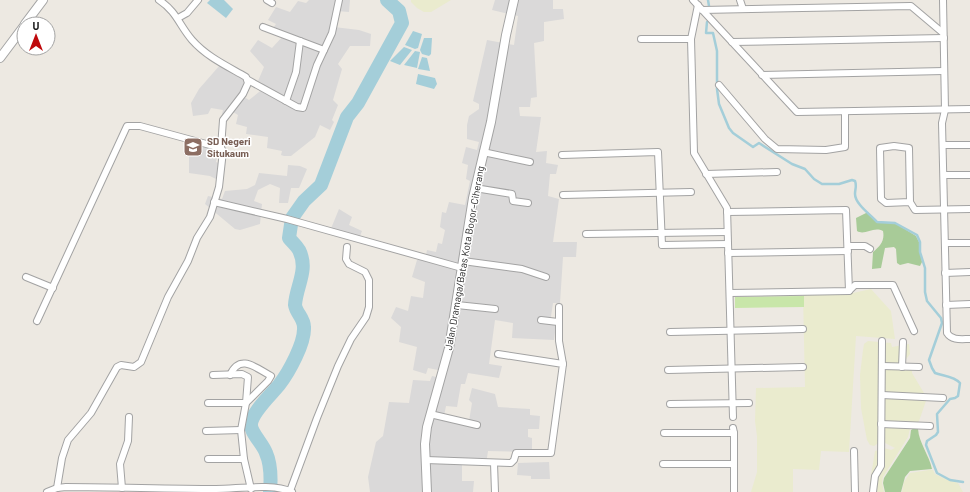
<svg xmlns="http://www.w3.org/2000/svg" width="970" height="492" font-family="Barlow,sans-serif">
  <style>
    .residential { fill: #dad9d9 }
    .farmland { fill: #eaebce }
    .grass { fill: #c8e6a9 }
    .forest { fill: #a8cb98 }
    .water { fill: #a4ced9 }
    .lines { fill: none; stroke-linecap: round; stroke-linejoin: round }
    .stream { stroke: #a4ced9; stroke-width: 2.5 }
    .river { stroke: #a4ced9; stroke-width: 14 }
    .minor-casing { stroke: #a3a3a3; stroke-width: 8 }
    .tertiary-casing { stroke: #a3a3a3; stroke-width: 10 }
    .minor { stroke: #fff; stroke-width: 6 }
    .tertiary { stroke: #fff; stroke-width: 8 }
    .labels { text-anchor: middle; stroke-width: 3; stroke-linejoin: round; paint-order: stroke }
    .education-label { font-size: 10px; font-weight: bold; fill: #785e54; stroke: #fff; text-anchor: start }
    .street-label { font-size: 10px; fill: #1c1c1c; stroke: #fff }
  </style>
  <rect width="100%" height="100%" fill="#ede9e2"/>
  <g class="residential">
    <polygon points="309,0 350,0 349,12 337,11 334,27 359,30 371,34 370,46 350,46 338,64 342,69 333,100 338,105 332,120 334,122 330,130 320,125 315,137 291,156 284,156 281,155 282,151 267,148 268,137 246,134 247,127 236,124 238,115 233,112 229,116 222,114 223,110 211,108 208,114 193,116 191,103 199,89 220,65 245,79 249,84 244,97 249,100 264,88 262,83 258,81 264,67 250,51 258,40 272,48 283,36 273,28 276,24 268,20 276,7 290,12 298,1 306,3"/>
    <polygon points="495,0 553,0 553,9 563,9 564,19 544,22 544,41 534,43 537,97 531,98 530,107 519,107 520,116 541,117 536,152 547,151 546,163 558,165 556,174 550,174 548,196 559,199 553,242 577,242 576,257 563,257 560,303 553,303 550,323 556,325 554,340 512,338 513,323 495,320 489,364 502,366 499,378 468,373 465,384 461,384 457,407 446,406 444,416 469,421 472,403 469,400 472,388 495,394 498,407 530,409 530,415 540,416 539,429 528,429 528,437 532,438 532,452 488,451 486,464 462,463 462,481 474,481 473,492 370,492 368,477 376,442 383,436 389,402 409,403 413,380 430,381 432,376 441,378 443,371 428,368 426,374 413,370 417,347 399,342 401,327 391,318 396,307 408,311 411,296 423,298 425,282 412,277 417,260 425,260 427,250 436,252 438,243 442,244 445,230 440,227 442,212 446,213 449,202 465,205 470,181 466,179 468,165 462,163 466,147 477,150 479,142 467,139 467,125 469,116 479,109 479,104 473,101 487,40 514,45 518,16 492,10"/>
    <polygon points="189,138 220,145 216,162 225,166 220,181 210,176 189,173"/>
    <polygon points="288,165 300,166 307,169 299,188 291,188 288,203 279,203 280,188 270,184 258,190 254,201 262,204 260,224 240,230 235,229 205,204 208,196 222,199 225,191 247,189 255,185 259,173 287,176"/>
    <polygon points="339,209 352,217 349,225 362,231 358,241 330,231"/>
    <polygon points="549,462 550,479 531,479 531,476 517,475 518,463"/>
  </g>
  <g class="farmland">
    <polygon points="411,0 451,0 431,12 424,12 417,8 411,2"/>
    <polygon points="871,289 891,311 895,339 856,336 849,452 821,451 819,470 793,469 793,492 751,492 757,472 757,436 755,421 756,388 805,387 803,294 853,293"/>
    <polygon points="868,341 891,343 892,347 909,344 910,354 904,362 912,370 912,373 927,398 919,421 910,429 908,437 883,477 882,483 884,492 872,492 870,482 875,451 884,448 891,450 895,448 881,441 874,446 870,445 867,440 861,408 860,375 863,350 864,344"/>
    <polygon points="929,470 933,470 935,474 943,478 958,483 963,492 902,492 904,482 910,473"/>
  </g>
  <polygon class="grass" points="804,296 804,307 735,308 735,297"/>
  <g class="forest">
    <path d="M 868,212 L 877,222 L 895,223 L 916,236 L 919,242 L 922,262 L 920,266 L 908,263 L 900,265 L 897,263 L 896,249 L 894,247 L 885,248 L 881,268 L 872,269 L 873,252 C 880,246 885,241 883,231 C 873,226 865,236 857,231 L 856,218 Z"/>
    <path d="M 916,427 L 918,429 C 919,443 929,455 932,469 L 910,471 L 905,477 L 901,492 L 885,492 L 883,483 L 884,478 L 910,438 L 911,430 Z"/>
  </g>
  <g class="water">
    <polygon points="210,0 224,0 233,9 226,18 207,3"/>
    <polygon points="413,31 422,34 418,48 415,49 405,45"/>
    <polygon points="424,38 432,38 431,54 429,56 422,54 420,50"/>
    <polygon points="404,47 412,50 400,65 390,61"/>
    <polygon points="415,51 420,52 417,68 404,65"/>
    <polygon points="422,57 427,58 430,71 418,69"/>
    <polygon points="418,74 435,78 437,84 434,89 416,84"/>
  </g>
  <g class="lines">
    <g class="stream">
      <polyline points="708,0 709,6"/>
      <path d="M 707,22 L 706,33 L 713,33 L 717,51 L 717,89 L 719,104 L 729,128 L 733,133 L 753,147 L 759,143 L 792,164 L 805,169 L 814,179 L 822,184 L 839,184 L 852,180 L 855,181 C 857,186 855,189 855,194 C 855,204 871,215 877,222 L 895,223 L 917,235 L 920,242 L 920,252 L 925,268 L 925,292 L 927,301 L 941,318 L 942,323 L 929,360 L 932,368 L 935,373 C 943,376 954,376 960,383 L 958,396 L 955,398 L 950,399 L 937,414 L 938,432 L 936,435 L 927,441 L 926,445 L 937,473 L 950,480 L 963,482"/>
    </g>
    <path class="river" d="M 270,492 C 271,480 271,464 266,453 C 263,444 250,432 251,424 C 252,412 271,395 279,385 C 289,372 305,343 304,327 C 304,318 296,313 295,305 C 296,286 309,270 299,250 C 296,245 292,242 289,238 L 292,218 L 304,201 L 321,185 L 347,117 L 358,103 L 402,23 L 399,11 L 387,0"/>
    <g class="minor-casing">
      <g id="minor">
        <polyline points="267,0 272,3"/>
        <polyline points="693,0 797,112 970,109"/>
        <polyline points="740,0 743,9"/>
        <path d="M 943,0 L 945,110 L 942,123 L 947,333 C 952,341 962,339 970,339"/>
        <polyline points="698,5 691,39 694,153 727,208 733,417"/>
        <polyline points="702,10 911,6 943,33"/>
        <polyline points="178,18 187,13 198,0"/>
        <polyline points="263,27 324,50"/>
        <polyline points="641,39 691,39"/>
        <polyline points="732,42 944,38"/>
        <polyline points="762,75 944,71"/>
        <polyline points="248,80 297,107 303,108 317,65 332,33 339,0"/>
        <polyline points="719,85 765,139 777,149 826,150 845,147 845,112"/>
        <polyline points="286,101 296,72 300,41"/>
        <polyline points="943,145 970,145"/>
        <polyline points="483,152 530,162"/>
        <polyline points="562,155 658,152 662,245 728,244"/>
        <polyline points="706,174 777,172"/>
        <polyline points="944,175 970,175"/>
        <polyline points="475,188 512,194 513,201 528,203"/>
        <polyline points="563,195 691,192"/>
        <polyline points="214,202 287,219 462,268"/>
        <polyline points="910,202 886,203 881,199 880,148 894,146 909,148 910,202 915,210 970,209"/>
        <polyline points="727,212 846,210 849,291"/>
        <polyline points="586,234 727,232"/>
        <polyline points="945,243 970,243"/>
        <polyline points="848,246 865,246 870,249"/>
        <polyline points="728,253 848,251"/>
        <polyline points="463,261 522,269 546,277"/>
        <polyline points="945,273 970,272"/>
        <polyline points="26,277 53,288"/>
        <polyline points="730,293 849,291 855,285 893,285 914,331"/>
        <polyline points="457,305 495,309"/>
        <polyline points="946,305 970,304"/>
        <polyline points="559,307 559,341 563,364"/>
        <polyline points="541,320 558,322"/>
        <polyline points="37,321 127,126 140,126 221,148"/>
        <polyline points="670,332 803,329"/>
        <polyline points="882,366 919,367"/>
        <polyline points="902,367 903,342"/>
        <polyline points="668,370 803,367"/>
        <polyline points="213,375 242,374 248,377 246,403 241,430 244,459"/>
        <polyline points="882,395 943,398"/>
        <path d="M 208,403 L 246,403 L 268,381 L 271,376 C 256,368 240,353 230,375"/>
        <polyline points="670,404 749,403"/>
        <polyline points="430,414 477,425"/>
        <polyline points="881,424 930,426"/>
        <polyline points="206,431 241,430"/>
        <polyline points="664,433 734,433 733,428"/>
        <polyline points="734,433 734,492"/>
        <polyline points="854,451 855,492"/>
        <polyline points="208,459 244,459 251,489"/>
        <polyline points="426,460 511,463 514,460 516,453 551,453 563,364 498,354"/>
        <polyline points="494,463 495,492"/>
        <polyline points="663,464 734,464"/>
        <path d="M 57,488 L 62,458 L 68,440 L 91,413 L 117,367 L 121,365 L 134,367 L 141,362 L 168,297 L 188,261 L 197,238 L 210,217 L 219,187 L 223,151 L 221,148 L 223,120 L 243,94 L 248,83 L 246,77 C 227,66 207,57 192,40 C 179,25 177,12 159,0"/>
        <polyline points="122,488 120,464 128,441 129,417"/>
        <polyline points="290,491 317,418 338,366 351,339 366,317 369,307 369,280 365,272 349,264 346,259 347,247"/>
        <path d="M 47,492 L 57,488 L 66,487 C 116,487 166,489 216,489 C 238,489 272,483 292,492"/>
        <polyline points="873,492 875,476 881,466 882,341"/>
      </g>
    </g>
    <g class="tertiary-casing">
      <g id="tertiary">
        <polyline points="25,24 43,0"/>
        <polyline points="0,58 24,26"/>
        <polyline points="427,492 425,444 427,427 449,348 473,198 491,122 506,35 514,0"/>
      </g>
    </g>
    <use href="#minor" class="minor"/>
    <use href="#tertiary" class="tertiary"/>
  </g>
  <defs>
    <g id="school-square" transform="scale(1)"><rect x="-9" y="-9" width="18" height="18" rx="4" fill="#8d6e63" stroke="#fff"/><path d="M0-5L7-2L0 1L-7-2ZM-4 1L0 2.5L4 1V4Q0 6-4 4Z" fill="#fff"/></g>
  </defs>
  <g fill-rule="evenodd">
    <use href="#school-square" x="193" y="147"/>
  </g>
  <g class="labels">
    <g class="education-label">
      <text x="207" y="145">SD Negeri<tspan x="207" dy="12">Situkaum</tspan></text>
    </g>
    <g class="street-label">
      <text transform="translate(464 258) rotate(-80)" y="4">Jalan Dramaga/Batas Kota Bogor–Ciherang</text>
    </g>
  </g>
  <g transform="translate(36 36)"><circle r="19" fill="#ffffff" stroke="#a4a4a4"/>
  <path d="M0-3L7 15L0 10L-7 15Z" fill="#bf090c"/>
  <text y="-6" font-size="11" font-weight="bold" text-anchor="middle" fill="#1c1c1c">U</text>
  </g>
</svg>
